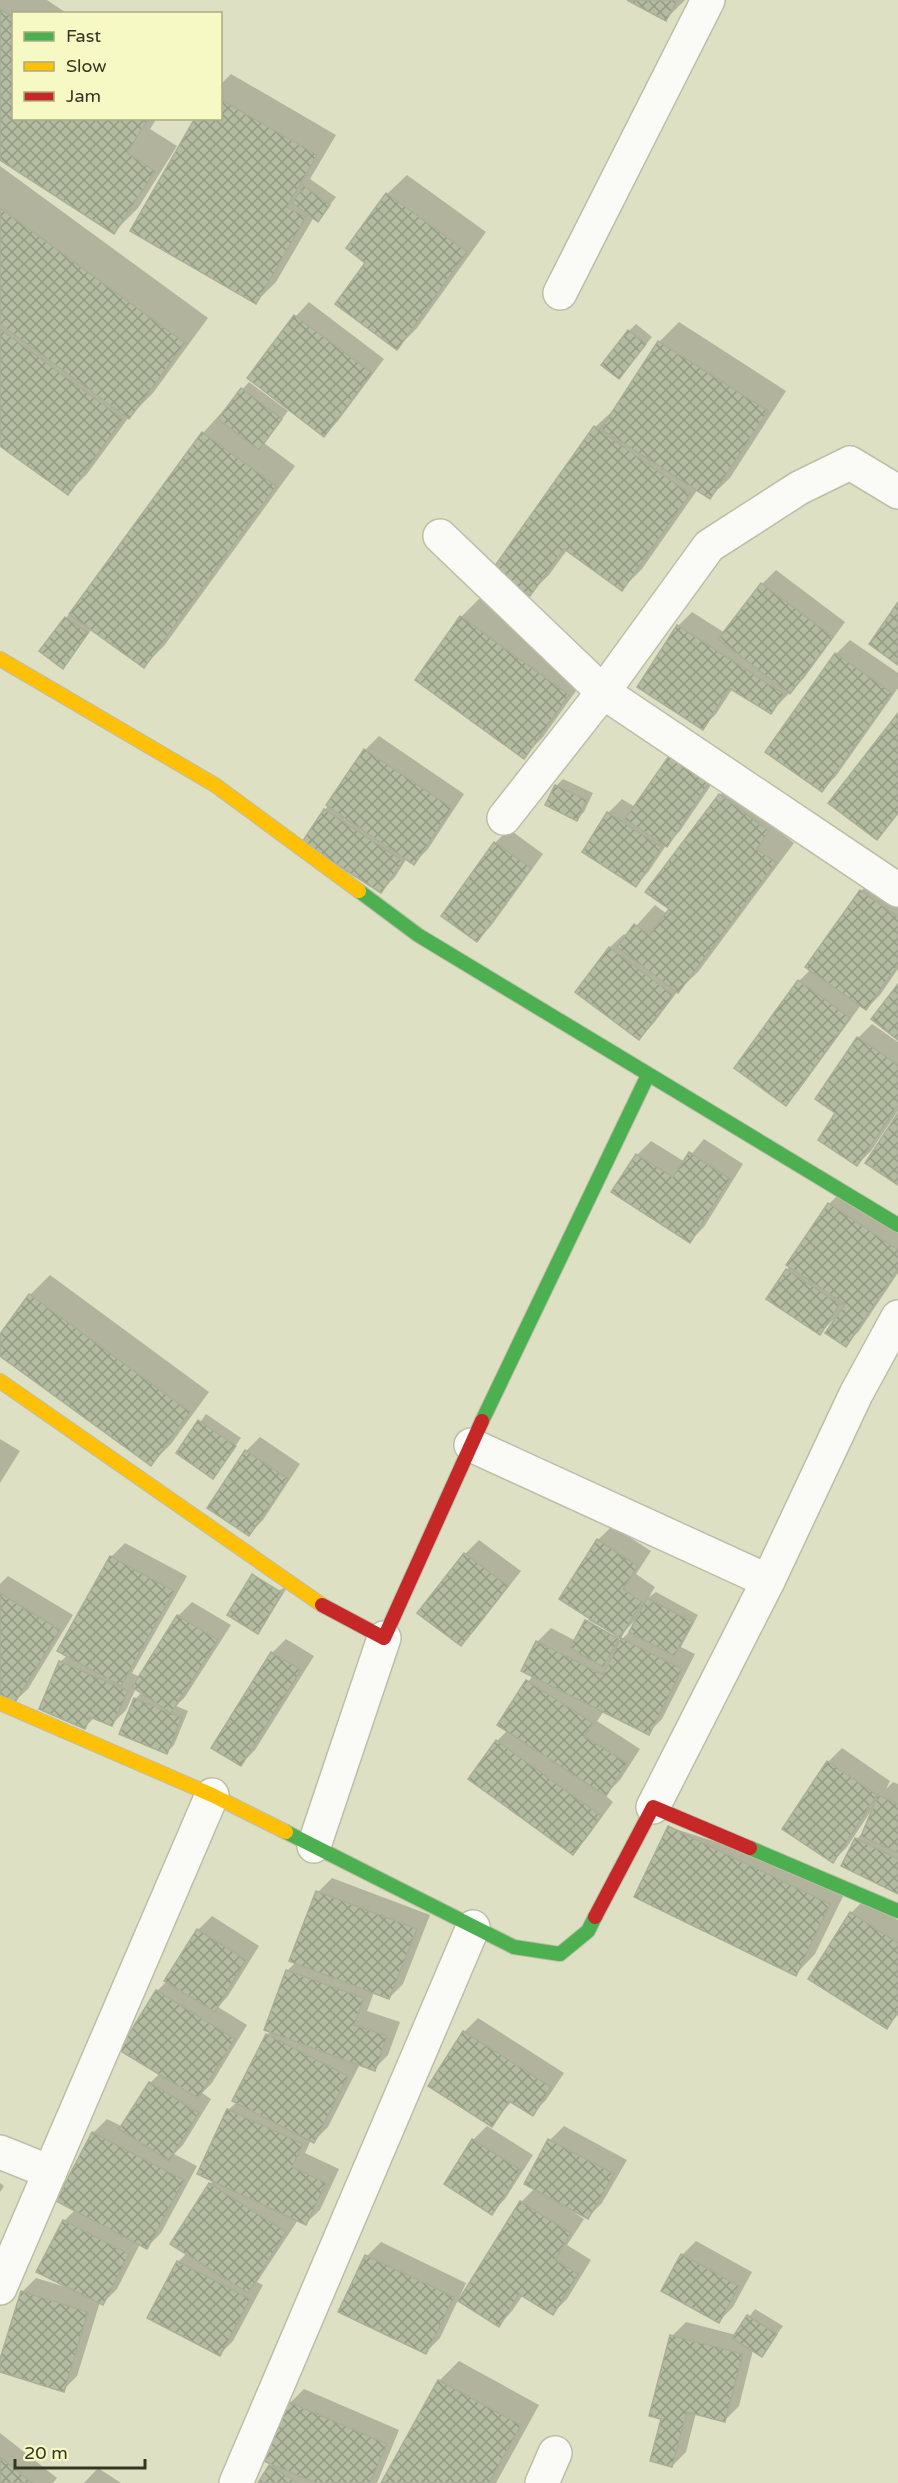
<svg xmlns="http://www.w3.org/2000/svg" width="898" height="2483" font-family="'Varela Round',sans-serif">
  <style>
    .shadow { fill: #0003 }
    .building { fill: url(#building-cross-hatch); stroke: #a9ae99; stroke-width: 1.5 }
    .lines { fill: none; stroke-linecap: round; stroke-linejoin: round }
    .street-casing { stroke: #bcbea7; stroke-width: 36 }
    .fast-casing { stroke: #bcbea7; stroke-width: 16 }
    .slow-casing { stroke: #bcbea7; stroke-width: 16 }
    .jam-casing { stroke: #bcbea7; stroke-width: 16 }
    .street { stroke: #fafaf6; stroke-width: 33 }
    .fast { stroke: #4caf50; stroke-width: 14 }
    .slow { stroke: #ffc107; stroke-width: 14 }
    .jam { stroke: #c62828; stroke-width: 14 }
  </style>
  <defs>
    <pattern id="building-cross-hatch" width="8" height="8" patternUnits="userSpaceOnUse" patternTransform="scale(1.5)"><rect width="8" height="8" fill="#b3bca0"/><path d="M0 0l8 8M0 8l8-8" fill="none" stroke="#929a82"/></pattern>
  </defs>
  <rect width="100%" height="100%" fill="#dee0c3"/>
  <g class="shadow">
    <polygon points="0,0 47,0 68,14 14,14 14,118 157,118 150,129 177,146 138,208 114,232 0,159"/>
    <polygon points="630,0 685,0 666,19"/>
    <polygon points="231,74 336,135 310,179 336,197 318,220 314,217 276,282 256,302 220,118 220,85"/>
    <polygon points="0,166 208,318 153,393 129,417 87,474 68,493 0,444"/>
    <polygon points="407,175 486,232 417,328 397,348 367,262 387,194"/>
    <polygon points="309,302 384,359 338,421 324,435 249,378 296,316"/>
    <polygon points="679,322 786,391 730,478 710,497 698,489 642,569 622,589 567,550 549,575 529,594 595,427 616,408 659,342"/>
    <polygon points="636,324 652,337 619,377 629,331"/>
    <polygon points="249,382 288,411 264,443 295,466 164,646 144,666 92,629 69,660 66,618 203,433"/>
    <polygon points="776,570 845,622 804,678 771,712 733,688 716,714 702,728 639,687 678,626 692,612 725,633 762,584"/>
    <polygon points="481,597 588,674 543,737 523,757 417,679 461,617"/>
    <polygon points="850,640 898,673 898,688 836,776 822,790 767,751 836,654"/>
    <polygon points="379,736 464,794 428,849 414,863 407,858 395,877 381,891 325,810 365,750"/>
    <polygon points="722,769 680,831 667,844 649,871 636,885 608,813 622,799 635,807"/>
    <polygon points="740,776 788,811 775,828 794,843 698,972 678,991 653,1024 639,1038 578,992 610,947 624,934 627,936 655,905 667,914 671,909 720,795"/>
    <polygon points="563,779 593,793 584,812 577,819 556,786"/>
    <polygon points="509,829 543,854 491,926 477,940 443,916 495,843"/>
    <polygon points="875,877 898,893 898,969 880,995 866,1009 861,1005 799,1090 786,1104 736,1068 799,981 811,969 807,967 861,891"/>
    <polygon points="872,1024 898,1042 898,1111 871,1151 857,1165 838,1113 858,1038"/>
    <polygon points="704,1139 743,1164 704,1227 690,1241 614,1192 637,1155 651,1141 685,1162"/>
    <polygon points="843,1190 898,1227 898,1273 859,1331 845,1345 835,1318 820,1333 787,1270 829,1204"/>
    <polygon points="50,1275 209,1392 171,1444 151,1464 0,1354 0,1337 30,1295"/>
    <polygon points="206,1414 241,1438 213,1477 178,1453"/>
    <polygon points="260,1437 300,1464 263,1520 249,1534 246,1451"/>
    <polygon points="0,1439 20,1451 0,1483"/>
    <polygon points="612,1526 651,1551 636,1574 655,1587 649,1597 656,1592 698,1615 681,1647 695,1654 662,1719 648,1733 604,1711 597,1721 640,1749 620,1780 605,1795 613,1802 586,1839 572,1853 470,1778 497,1741 508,1730 499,1724 533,1675 537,1642 551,1628 576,1641 587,1622 625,1644 622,1639 632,1629 637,1618 624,1632 621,1638 588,1620 590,1617 598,1540"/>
    <polygon points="479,1540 521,1571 475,1630 461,1644 419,1613 465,1554"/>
    <polygon points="125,1543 187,1576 132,1673 140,1677 178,1616 192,1602 231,1625 185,1697 176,1706 188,1711 174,1745 167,1752 135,1699 142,1692 136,1688 126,1710 112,1724 95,1717 84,1728 60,1662 68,1655 111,1557"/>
    <polygon points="8,1576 73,1615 28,1689 14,1702 0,1694 0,1584"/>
    <polygon points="288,1586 264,1625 257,1632 229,1615"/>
    <polygon points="286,1639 314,1656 255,1750 241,1764 213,1747 272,1653"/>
    <polygon points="842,1748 890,1781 886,1789 893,1782 898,1784 898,1893 843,1866 857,1839 865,1830 873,1808 847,1847 833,1861 828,1762"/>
    <polygon points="669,1827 849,1884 815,1954 796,1974"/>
    <polygon points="332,1878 430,1915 403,1984 389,1998 374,1992 367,2011 400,2022 388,2055 374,2069 360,2064 328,2127 314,2141 311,2140 305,2153 339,2169 320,2210 306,2223 298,2220 257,2282 263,2285 233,2341 219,2355 149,2317 179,2261 187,2253 210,2184 214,2180 228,2110 237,2102 267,2035 271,2031 287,1971 296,1962 318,1892"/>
    <polygon points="865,1899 898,1920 898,2015 886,2027 851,1913"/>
    <polygon points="212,1916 259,1946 228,1996 218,2007 247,2025 212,2083 202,2093 211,2099 183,2145 174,2154 197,2166 161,2233 147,2247 140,2244 117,2289 103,2303 100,2302 77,2376 63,2390 0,2370 0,2364 22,2292 36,2278 69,2288 70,2287 39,2271 64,2221 76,2209 93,2133 107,2119 123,2127 150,2083 160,2073 157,1991 167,1981 198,1930"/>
    <polygon points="478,2018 564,2073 546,2100 532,2114 512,2101 491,2125 464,2032"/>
    <polygon points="487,2126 533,2155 505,2199 491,2213 473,2140"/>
    <polygon points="564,2126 627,2160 602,2203 588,2217 573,2209 572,2211 584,2219 567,2245 591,2260 567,2299 553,2313 523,2295 512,2311 499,2325 458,2300 440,2338 426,2352 367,2256 381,2242 466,2283 460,2296 462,2297 521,2202 535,2188 526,2183 550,2140"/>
    <polygon points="0,2183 4,2186 0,2192"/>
    <polygon points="696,2241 752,2272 733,2307 719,2321 682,2255"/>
    <polygon points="755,2309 783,2326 762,2355 753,2350 739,2406 725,2420 696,2413 686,2452 672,2466 672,2336 686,2322 736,2335"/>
    <polygon points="459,2361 539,2405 496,2483 383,2483 439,2381"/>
    <polygon points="304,2389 399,2430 377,2483 259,2483 273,2463 290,2403"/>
    <polygon points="0,2433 57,2478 53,2483 0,2483"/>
    <polygon points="98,2468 121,2483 84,2483"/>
  </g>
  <g class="building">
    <polygon points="627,0 677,0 666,21"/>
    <polygon points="0,9 14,18 14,118 149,118 127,153 155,171 114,234 0,160"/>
    <polygon points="220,99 317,155 287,207 306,217 256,304 130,231 195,118 220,118"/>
    <polygon points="304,186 330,205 318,222 292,203"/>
    <polygon points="386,193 467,252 397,350 335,304 365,263 346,248"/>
    <polygon points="0,208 185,343 129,419 0,324"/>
    <polygon points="294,315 372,373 324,437 247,378"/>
    <polygon points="0,329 123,419 68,495 0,446"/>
    <polygon points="628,330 646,344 619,379 601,365"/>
    <polygon points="658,341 768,411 710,499 601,429"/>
    <polygon points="241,388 282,419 259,450 218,419"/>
    <polygon points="594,426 690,494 622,591 564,549 530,596 492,570"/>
    <polygon points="202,432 276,486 144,668 69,614"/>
    <polygon points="761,583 833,637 790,694 718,639"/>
    <polygon points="898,602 898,665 869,644"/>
    <polygon points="460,616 569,695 524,759 415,680"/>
    <polygon points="65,617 88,633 63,669 39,651"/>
    <polygon points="677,625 784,694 771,714 729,688 703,730 637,687"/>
    <polygon points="835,653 892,693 822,792 765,752"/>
    <polygon points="898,713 898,813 877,840 828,803"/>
    <polygon points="364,749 452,808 414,865 326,805"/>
    <polygon points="669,756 709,783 667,847 625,819"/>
    <polygon points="555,785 587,800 577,821 545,805"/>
    <polygon points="719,794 769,831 757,849 776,863 678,993 617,947 634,924 649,935 669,909 645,892"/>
    <polygon points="324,809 403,861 381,893 302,842"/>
    <polygon points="607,812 662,847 636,887 582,852"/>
    <polygon points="494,842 531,868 477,942 441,916"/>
    <polygon points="860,890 898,917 898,965 866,1010 805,967"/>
    <polygon points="609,947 673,995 639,1040 575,992"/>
    <polygon points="798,980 850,1018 786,1106 734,1068"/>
    <polygon points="898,984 898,1040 871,1019"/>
    <polygon points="857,1037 898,1065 898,1105 857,1166 818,1140 835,1113 815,1099"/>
    <polygon points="898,1113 898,1185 865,1163"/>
    <polygon points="689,1152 730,1179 690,1243 611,1192 636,1154 673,1177"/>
    <polygon points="828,1203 898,1250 898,1269 846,1347 825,1333 845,1304 786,1265"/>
    <polygon points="786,1269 840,1304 820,1335 766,1299"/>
    <polygon points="29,1294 190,1412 151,1466 0,1356 0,1334"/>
    <polygon points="198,1420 236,1446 213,1479 176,1453"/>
    <polygon points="245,1450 288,1479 249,1536 207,1508"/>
    <polygon points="597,1539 638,1566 623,1589 642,1602 620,1638 559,1599"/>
    <polygon points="464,1553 508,1586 461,1646 417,1613"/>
    <polygon points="110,1556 174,1591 121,1686 57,1651"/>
    <polygon points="252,1574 282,1593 258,1634 227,1615"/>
    <polygon points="0,1593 60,1630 14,1704 0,1696"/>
    <polygon points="647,1598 693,1622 674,1656 629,1632"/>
    <polygon points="177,1615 218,1640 171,1713 132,1687"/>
    <polygon points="585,1620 619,1639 603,1667 570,1648"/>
    <polygon points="621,1638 682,1669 649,1735 521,1671 536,1641 603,1675"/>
    <polygon points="271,1652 301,1670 241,1766 211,1748"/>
    <polygon points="59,1661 128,1691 112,1726 90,1717 85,1729 39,1709"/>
    <polygon points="526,1680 593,1723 584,1736 627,1763 606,1796 497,1725"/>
    <polygon points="134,1698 182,1718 167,1754 119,1734"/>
    <polygon points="496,1740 601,1816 573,1855 468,1779"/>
    <polygon points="827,1761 877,1795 833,1863 782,1829"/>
    <polygon points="878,1795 898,1804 898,1853 861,1836"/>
    <polygon points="668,1826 830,1904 796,1976 634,1897"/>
    <polygon points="855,1838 898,1859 898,1894 841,1866"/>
    <polygon points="316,1891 417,1929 389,1999 289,1961"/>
    <polygon points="850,1912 898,1943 898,2011 887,2029 808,1979"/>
    <polygon points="197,1929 246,1960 215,2012 164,1981"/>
    <polygon points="286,1970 364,1998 354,2025 387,2036 375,2071 264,2030"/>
    <polygon points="156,1990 235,2039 198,2098 119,2050"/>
    <polygon points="463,2031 551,2087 533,2116 509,2101 492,2127 428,2086"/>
    <polygon points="266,2034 348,2076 314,2143 232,2101"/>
    <polygon points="149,2082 199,2113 169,2161 119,2129"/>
    <polygon points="227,2109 303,2144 292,2167 326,2183 306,2225 197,2174"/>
    <polygon points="92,2132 184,2180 147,2249 56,2201"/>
    <polygon points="472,2139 521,2170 492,2215 444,2184"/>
    <polygon points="548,2139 614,2174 588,2219 524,2184"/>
    <polygon points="209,2183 286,2232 248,2293 170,2244"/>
    <polygon points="520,2201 571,2233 555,2260 578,2274 553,2315 519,2294 499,2327 458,2301"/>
    <polygon points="63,2220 129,2254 103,2305 36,2272"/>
    <polygon points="681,2254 739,2286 719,2323 661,2291"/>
    <polygon points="365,2255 454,2297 426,2354 338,2312"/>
    <polygon points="177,2261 250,2299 220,2356 147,2318"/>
    <polygon points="21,2291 88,2312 64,2392 0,2372 0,2359"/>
    <polygon points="747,2315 777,2334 762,2357 732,2338"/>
    <polygon points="670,2335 743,2354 725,2422 687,2412 672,2467 650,2461 661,2419 649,2416"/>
    <polygon points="438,2380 521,2425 489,2483 381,2483"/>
    <polygon points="289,2402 387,2444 370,2483 316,2483 264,2461"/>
    <polygon points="0,2457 32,2483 0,2483"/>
    <polygon points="269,2465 298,2483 258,2483"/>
  </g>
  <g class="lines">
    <g class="street-casing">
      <g id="street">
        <polyline points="560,293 708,0"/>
        <polyline points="440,536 603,692 898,890"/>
        <polyline points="504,818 603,692 709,546 799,488 850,463 898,492"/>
        <polyline points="471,1445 768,1581"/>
        <polyline points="653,1807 768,1581 856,1394 898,1317"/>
        <polyline points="314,1846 384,1638"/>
        <polyline points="0,2152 50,2172"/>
        <polyline points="0,2288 212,1795"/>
        <polyline points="236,2483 473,1927"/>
        <polyline points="542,2483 555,2453"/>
      </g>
    </g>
    <g class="fast-casing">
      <g id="fast">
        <polyline points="359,891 418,935 898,1225"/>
        <polyline points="482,1421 648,1075"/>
        <polyline points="286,1832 514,1947 560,1954 588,1931 595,1917"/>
        <polyline points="750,1848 898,1911"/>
      </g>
    </g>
    <g class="slow-casing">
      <g id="slow">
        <polyline points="0,659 215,785 359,891"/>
        <polyline points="0,1381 322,1605"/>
        <polyline points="0,1703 212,1795 286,1832"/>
      </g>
    </g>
    <g class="jam-casing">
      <g id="jam">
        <polyline points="322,1605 384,1638 482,1421"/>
        <polyline points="595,1917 653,1807 750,1848"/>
      </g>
    </g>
    <use href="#street" class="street"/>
    <use href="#fast" class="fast"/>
    <use href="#slow" class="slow"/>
    <use href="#jam" class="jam"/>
  </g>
  <rect x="12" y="12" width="210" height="108" fill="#f6f9c4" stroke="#a9ab83" stroke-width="1.5"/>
  <rect x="24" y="32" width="30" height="9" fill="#4caf50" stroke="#a9ab83" stroke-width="1.5"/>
  <text x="66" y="42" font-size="18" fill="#353621">Fast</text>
  <rect x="24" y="62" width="30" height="9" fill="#ffc107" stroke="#a9ab83" stroke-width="1.5"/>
  <text x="66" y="72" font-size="18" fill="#353621">Slow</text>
  <rect x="24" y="92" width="30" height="9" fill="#c62828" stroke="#a9ab83" stroke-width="1.5"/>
  <text x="66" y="102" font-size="18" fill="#353621">Jam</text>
  <path d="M15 2459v9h130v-9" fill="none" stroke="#353621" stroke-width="3"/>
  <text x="24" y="2459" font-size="18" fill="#353621" stroke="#f6f9c4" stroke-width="4.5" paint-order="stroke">20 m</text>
</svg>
